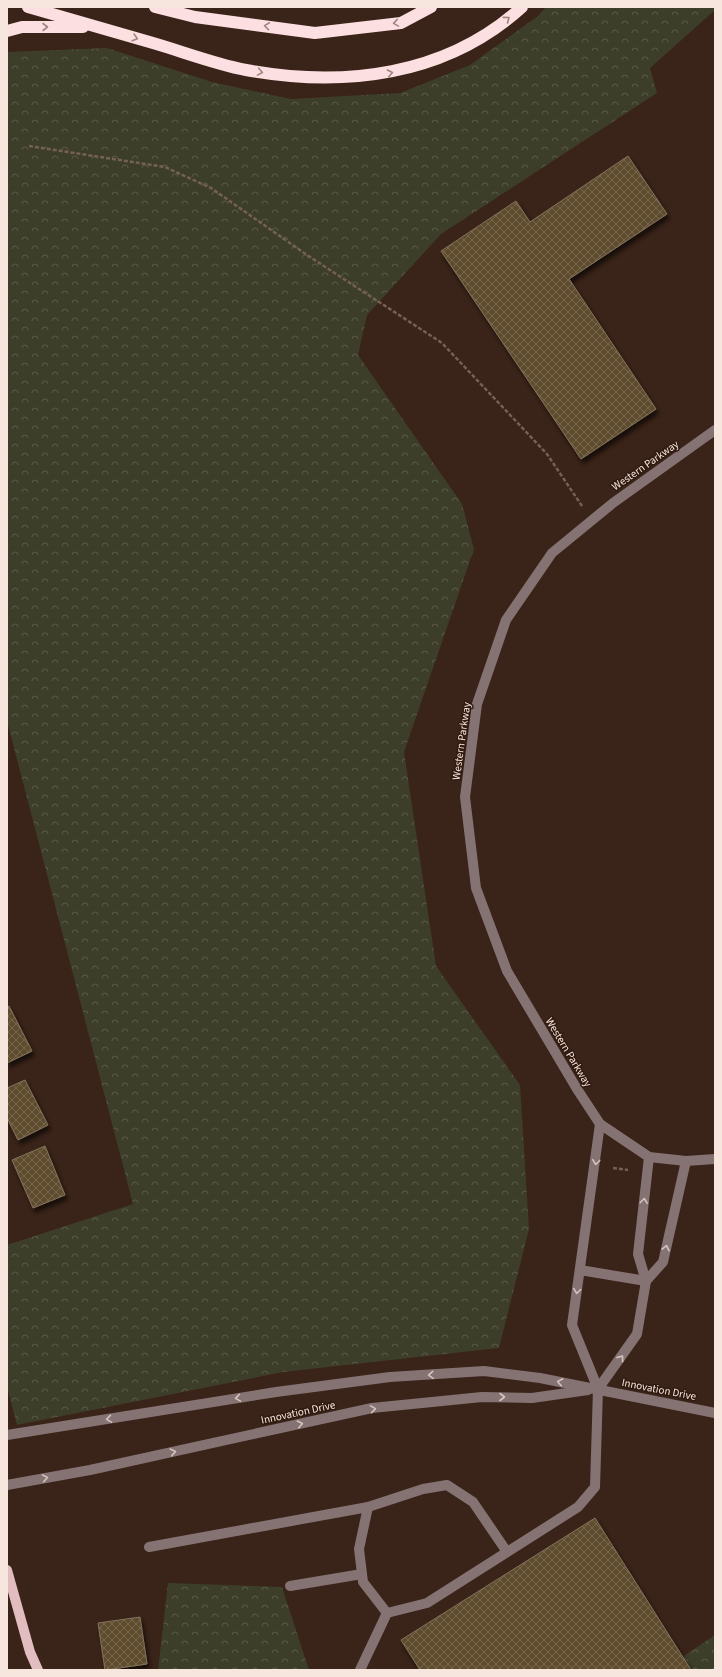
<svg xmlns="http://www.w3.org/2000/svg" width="722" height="1677" font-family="'Source Sans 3',sans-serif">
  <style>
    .forest { fill: url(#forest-crowns) }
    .building { fill: url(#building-cross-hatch); stroke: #82735b; filter: url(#shadow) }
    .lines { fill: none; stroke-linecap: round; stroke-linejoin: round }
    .path { stroke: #756056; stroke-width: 2.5; stroke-dasharray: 4 2; stroke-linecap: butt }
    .minor { stroke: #857374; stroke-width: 10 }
    .major { stroke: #e2bdbf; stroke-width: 10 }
    .highway { stroke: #fbdfe1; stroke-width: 12 }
    .oneway { stroke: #a08682 }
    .oneway2 { stroke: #d4c4be }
    .labels { text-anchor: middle; stroke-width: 3; stroke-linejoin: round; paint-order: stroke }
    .street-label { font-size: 11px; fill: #f6e6de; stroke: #301a0f }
  </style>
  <defs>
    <pattern id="forest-crowns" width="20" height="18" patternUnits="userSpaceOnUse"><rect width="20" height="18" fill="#3c3e29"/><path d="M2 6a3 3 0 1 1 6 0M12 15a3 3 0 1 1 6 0" fill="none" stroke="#595a48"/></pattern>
    <pattern id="building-cross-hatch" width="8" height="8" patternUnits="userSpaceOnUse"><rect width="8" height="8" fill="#5e4c2e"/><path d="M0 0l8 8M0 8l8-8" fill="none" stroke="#76664c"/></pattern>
    <filter id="shadow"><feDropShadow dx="2.5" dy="4.5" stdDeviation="2" flood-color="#0009"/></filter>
  </defs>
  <rect width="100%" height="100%" fill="#3a2318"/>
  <g class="forest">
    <polygon points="546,7 715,7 715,10 650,68 657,93 441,234 367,315 358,355 462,504 474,549 404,752 436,966 520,1085 529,1229 499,1348 283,1372 17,1425 7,1387 7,1245 133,1204 7,721 7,52 107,48 212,82 291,99 400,93 470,65 538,16"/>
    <polygon points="168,1583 282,1587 309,1670 158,1670"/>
    <polygon points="715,1635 715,1670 663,1670"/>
  </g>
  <g class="building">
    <polygon points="628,156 667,214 569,279 656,409 581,459 441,251 516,201 530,222"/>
    <polygon points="9,1006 32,1051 7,1063 7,1007"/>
    <polygon points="25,1080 48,1125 18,1140 7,1118 7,1088"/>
    <polygon points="45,1146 65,1195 33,1208 12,1160"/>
    <polygon points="595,1518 691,1670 420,1670 401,1640"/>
    <polygon points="140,1617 147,1664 105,1670 98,1623"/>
  </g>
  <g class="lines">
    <g class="path">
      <polyline points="29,146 165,167 211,188 307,255 442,343 547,454 582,506"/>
      <polyline points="613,1168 628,1170"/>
    </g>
    <g class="minor">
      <polyline points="715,430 613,503 552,553 506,620 477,704 465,797 476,888 507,971 577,1089 600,1124 649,1157 686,1161 715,1159"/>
      <polyline points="580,1270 646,1281"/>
      <polyline points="646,1281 663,1262 686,1161"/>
      <polyline points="598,1389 637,1334 646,1281 638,1254 649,1157"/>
      <polyline points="7,1435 276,1392 390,1377 484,1371 540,1378 715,1413"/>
      <polyline points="7,1485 90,1470 372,1408 482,1397 532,1398 588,1390"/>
      <polyline points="149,1547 368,1507"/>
      <polyline points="507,1552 473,1502 447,1485 423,1489 368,1507 359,1549 363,1582 387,1613 427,1603 578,1507 595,1487 598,1389 572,1325 600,1124"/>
      <polyline points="290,1586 362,1574"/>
      <polyline points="360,1670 387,1613"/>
    </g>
    <polyline class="major" points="7,1570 30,1652 38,1670"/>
    <g class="highway">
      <path d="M 28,7 C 70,19 111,31 153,43 C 184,52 215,64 246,70 C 344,88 446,76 522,7"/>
      <polyline points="155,7 195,17 315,33 401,23 431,7"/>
      <polyline points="7,31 22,27 83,27"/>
    </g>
  </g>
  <defs><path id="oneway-chevron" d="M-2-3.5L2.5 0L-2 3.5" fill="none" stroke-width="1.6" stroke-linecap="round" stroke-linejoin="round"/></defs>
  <g class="oneway">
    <use href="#oneway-chevron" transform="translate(507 19) rotate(-37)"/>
    <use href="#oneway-chevron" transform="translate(396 23) rotate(171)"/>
    <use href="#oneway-chevron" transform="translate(267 26) rotate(-172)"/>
    <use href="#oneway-chevron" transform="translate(45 27)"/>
    <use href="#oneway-chevron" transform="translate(135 38) rotate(16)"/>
    <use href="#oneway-chevron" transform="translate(260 72) rotate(10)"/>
    <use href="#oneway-chevron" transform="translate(390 73) rotate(-11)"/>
  </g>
  <g class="oneway2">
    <use href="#oneway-chevron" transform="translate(596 1162) rotate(97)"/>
    <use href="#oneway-chevron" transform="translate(644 1201) rotate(-83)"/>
    <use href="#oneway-chevron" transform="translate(666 1248) rotate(-78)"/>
    <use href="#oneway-chevron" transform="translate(577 1291) rotate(98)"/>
    <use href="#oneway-chevron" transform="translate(621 1358) rotate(-54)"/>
    <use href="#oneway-chevron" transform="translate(431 1375) rotate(176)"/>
    <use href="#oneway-chevron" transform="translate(560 1382) rotate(-169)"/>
    <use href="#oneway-chevron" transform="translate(502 1397)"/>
    <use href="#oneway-chevron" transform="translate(238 1398) rotate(171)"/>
    <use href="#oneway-chevron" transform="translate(373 1409) rotate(-9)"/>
    <use href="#oneway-chevron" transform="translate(109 1419) rotate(171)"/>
    <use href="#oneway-chevron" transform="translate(300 1424) rotate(-12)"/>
    <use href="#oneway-chevron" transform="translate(173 1452) rotate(-12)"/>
    <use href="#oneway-chevron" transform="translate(45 1478) rotate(-10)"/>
  </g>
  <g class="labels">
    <g class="street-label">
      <text transform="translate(645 465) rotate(-35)" y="4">Western Parkway</text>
      <text transform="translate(461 741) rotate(-82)" y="4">Western Parkway</text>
      <text transform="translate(569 1052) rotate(59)" y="4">Western Parkway</text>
      <text transform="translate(659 1389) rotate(11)" y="4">Innovation Drive</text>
      <text transform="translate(298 1412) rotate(-12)" y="4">Innovation Drive</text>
    </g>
  </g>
  <rect width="722" height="1677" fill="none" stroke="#f6e6de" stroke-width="16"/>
</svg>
